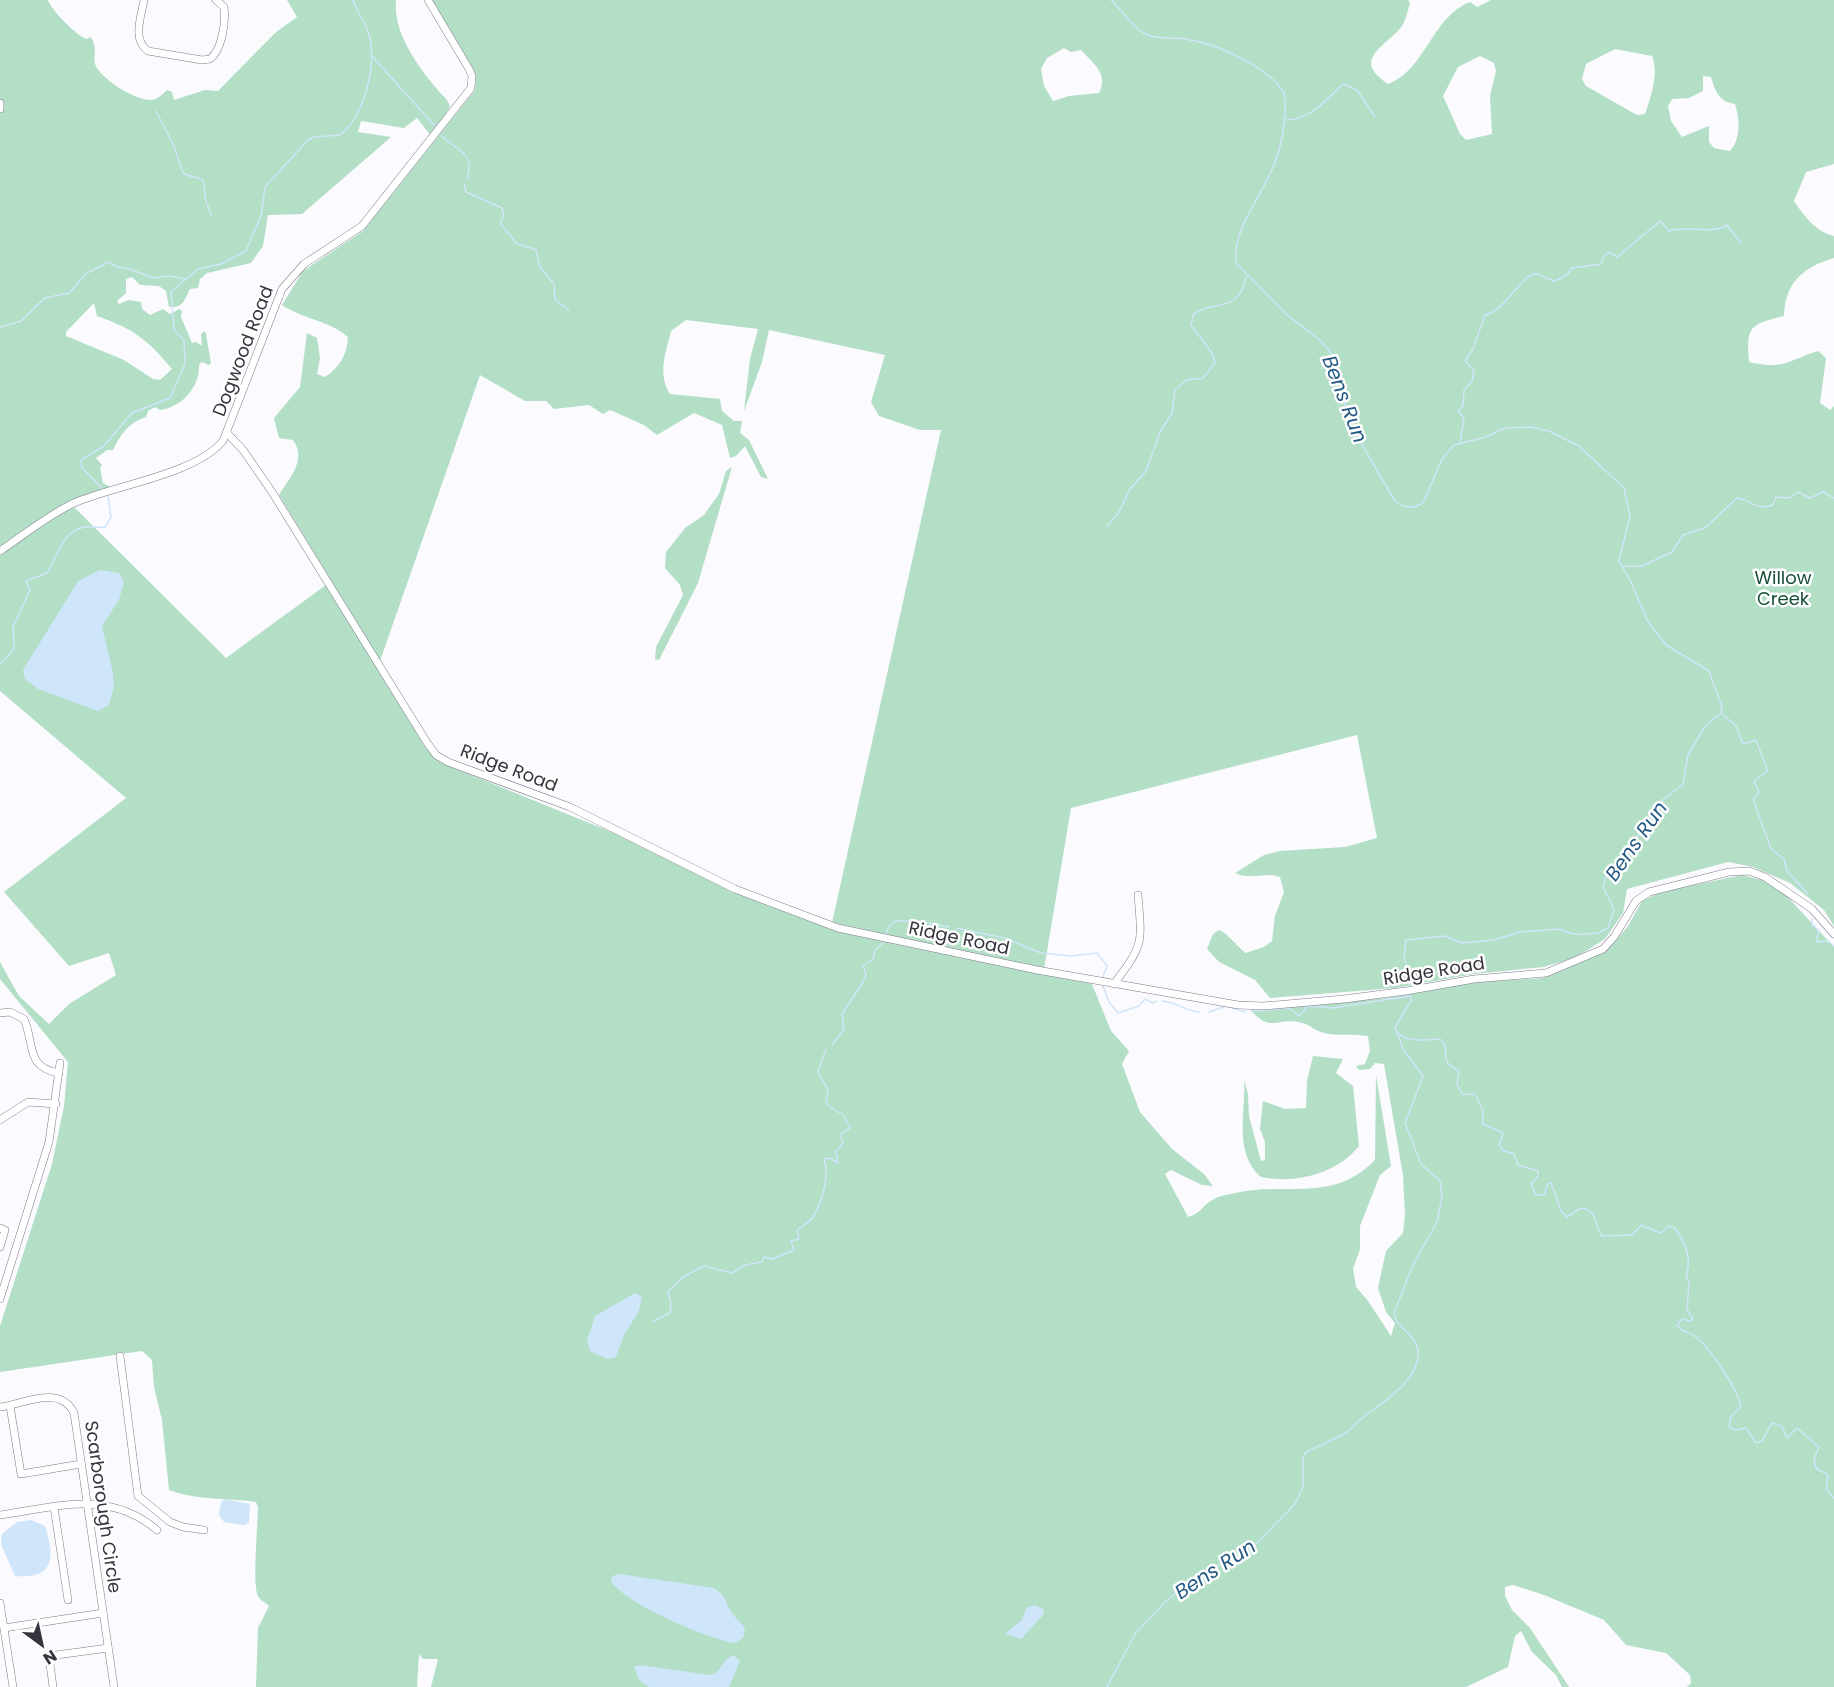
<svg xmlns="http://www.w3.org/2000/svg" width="1834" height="1687" font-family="Poppins,sans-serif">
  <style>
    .green { fill: #b2dfc6; fill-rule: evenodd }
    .water { fill: #cfe5f9 }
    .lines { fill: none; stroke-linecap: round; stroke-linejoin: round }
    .stream { stroke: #cfe5f9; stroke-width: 1.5 }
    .minor-casing { stroke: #7f798d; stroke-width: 8 }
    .minor { stroke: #fff; stroke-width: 7 }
    .labels { text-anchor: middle; stroke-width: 5; stroke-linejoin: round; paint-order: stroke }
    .street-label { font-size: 18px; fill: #36343d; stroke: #fff }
    .park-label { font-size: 18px; fill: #164e36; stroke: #fff }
    .water-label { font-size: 20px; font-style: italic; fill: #255a85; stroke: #fff }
  </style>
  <rect width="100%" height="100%" fill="#fbfafe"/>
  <g class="green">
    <path d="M 0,0 L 48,0 C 52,11 75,34 86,39 L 91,37 C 98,50 93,53 95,64 C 100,79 141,105 156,99 C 159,97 164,93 167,90 L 172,92 L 174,100 L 205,90 L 218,91 L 275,33 L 297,17 L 287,0 L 396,0 C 393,32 416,64 437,89 C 442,96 448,98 450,107 L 431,136 L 417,118 L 404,128 L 361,121 L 358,132 L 391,137 L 302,214 L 268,215 L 263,246 L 251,263 L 207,273 L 200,279 L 198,288 L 190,289 C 184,300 184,308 169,307 L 166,291 L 159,286 L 140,285 L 132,277 L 126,279 L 126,293 L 117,301 L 119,304 L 129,300 L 141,302 L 142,309 L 150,315 L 163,309 L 170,314 L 179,309 L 182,311 L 181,317 L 192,343 L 196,342 L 202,346 L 201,334 L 205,331 L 206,334 L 211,363 L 209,365 L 202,362 L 199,365 C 200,386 183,407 160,410 L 155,407 L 148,411 L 146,417 C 129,422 120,435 113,450 L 107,450 L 96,458 L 102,465 L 100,468 L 103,483 L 112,488 L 76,500 L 0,549 ZM 94,303 L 97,316 C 134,329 147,339 172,369 L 160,380 L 153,379 L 124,360 L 66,336 L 66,332 Z"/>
    <path d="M 432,0 L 1408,0 L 1410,3 C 1408,10 1406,20 1402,26 C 1386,47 1350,59 1388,84 C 1425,71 1432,16 1470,2 L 1477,7 L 1491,0 L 1834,0 L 1834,164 L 1806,172 L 1794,201 C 1804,216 1816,232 1834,236 L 1834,258 C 1803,267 1785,283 1784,316 C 1750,324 1746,326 1749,362 C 1784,370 1787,361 1818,351 L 1826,358 L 1820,403 L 1830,410 L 1834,406 L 1834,926 L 1824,910 L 1790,883 L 1753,867 L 1728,862 L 1627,889 L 1623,913 L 1605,939 L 1575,958 L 1543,967 L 1474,974 L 1395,988 L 1270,998 L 1255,980 L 1219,962 L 1207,949 L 1213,934 L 1219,930 L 1226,934 L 1245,953 L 1264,947 L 1272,941 L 1275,916 L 1284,892 L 1280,877 C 1265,871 1250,881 1235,873 L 1264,855 L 1280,851 L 1345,847 L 1377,838 L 1357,735 L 1071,808 L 1044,969 L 832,923 L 941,430 L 920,430 L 879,416 L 871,402 L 885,355 L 769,330 L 762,362 L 744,411 L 750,359 L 758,329 L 686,320 L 671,331 C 666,352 657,374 670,394 L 720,399 L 722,411 L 734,421 L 742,421 L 740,433 L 749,440 L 768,479 L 761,477 L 745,446 L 736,456 L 730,458 L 722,425 L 694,413 L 657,435 L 644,425 L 610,410 L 603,414 L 589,405 L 554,409 L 546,401 L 525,401 L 480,375 L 380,661 L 279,495 C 290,477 307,460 293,440 L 279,438 L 274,418 L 300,387 L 307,333 L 317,338 L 320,358 L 317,374 L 325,377 C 340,367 347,355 348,337 C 330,321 303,319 282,305 L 300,276 L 297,275 L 363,231 L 475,90 L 476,78 ZM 1064,48 L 1071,52 L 1081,50 C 1093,63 1109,74 1099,93 L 1069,96 L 1053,101 L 1044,86 L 1041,69 L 1047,58 ZM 1615,49 L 1652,56 C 1659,73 1651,97 1645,114 L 1637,115 L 1586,86 L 1582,79 L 1586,64 ZM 1480,56 L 1494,63 L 1496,71 L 1490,96 L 1492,134 L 1466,140 L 1460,134 L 1443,96 L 1458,67 ZM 1703,76 L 1711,77 C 1715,91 1719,102 1735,104 C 1740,120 1741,138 1730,151 L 1714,148 L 1709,142 L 1709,126 L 1682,137 L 1671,121 L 1668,106 L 1672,99 L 1689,98 L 1703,91 Z"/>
    <polygon points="732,467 698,583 659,660 655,659 656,647 683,595 680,585 665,568 666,552 686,527 704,515 719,494 726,471"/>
    <path d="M 73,506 L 226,658 L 326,585 L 426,748 L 444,764 L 614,833 L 732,892 L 827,927 L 1092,984 L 1111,1031 L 1129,1051 L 1122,1064 L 1140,1112 L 1172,1149 L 1204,1174 L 1213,1186 L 1202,1185 L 1171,1170 L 1165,1174 L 1188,1217 C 1199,1215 1204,1204 1214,1199 C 1219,1196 1226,1195 1231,1194 C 1283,1180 1332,1205 1375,1160 L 1376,1075 L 1391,1166 L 1380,1175 L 1360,1226 L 1360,1249 L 1353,1269 L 1356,1287 L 1368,1301 L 1391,1336 L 1395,1323 L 1386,1312 L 1378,1288 L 1386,1251 L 1403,1233 L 1405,1214 L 1403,1175 L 1384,1064 L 1375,1063 L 1370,1069 L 1359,1070 L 1356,1066 L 1365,1064 L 1370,1051 L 1368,1036 C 1354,1034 1338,1036 1324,1033 C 1317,1032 1310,1025 1303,1023 C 1279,1016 1270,1034 1251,1010 L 1387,998 L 1465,983 L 1542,978 L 1613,944 L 1628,926 L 1642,901 L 1661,892 L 1742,875 L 1765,881 L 1785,894 L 1834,947 L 1834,1687 L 1687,1687 L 1691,1683 L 1690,1675 L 1666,1653 L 1626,1645 L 1604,1620 L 1544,1595 L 1513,1585 L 1505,1587 L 1505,1596 L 1512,1610 L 1530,1628 L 1569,1687 L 1562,1687 L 1556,1675 L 1532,1652 L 1521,1631 L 1515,1636 L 1508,1667 L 1466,1687 L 431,1687 L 438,1659 L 423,1659 L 419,1654 L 417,1687 L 256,1687 L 258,1628 L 269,1606 C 266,1603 260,1600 258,1596 C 252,1586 258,1523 258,1507 L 256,1502 C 227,1498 195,1500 169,1490 L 162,1420 L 154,1387 L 152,1360 L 142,1351 L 0,1372 L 0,1326 L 52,1164 L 64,1106 L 68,1062 L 0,979 L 0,962 L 19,996 L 49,1024 L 69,1004 L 116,975 L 109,953 L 69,966 L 4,892 L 126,798 L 0,691 L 0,554 Z"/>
    <path d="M 1313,1056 L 1343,1059 L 1336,1073 L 1353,1086 L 1359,1146 C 1337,1174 1295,1184 1261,1177 C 1233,1152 1246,1113 1244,1080 L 1248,1094 L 1249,1116 L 1261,1161 L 1265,1160 L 1265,1142 L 1260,1129 L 1263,1101 L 1285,1109 L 1306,1108 L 1307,1081 Z"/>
  </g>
  <g class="water">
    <polygon points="100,570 119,573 124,582 119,600 102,626 113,673 114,686 109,705 98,711 38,689 25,679 23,670 78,581"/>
    <polygon points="635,1293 642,1297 639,1311 624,1335 616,1357 607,1359 590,1351 587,1341 595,1316"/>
    <polygon points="225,1499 250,1504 249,1523 244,1525 224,1522 219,1515 221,1502"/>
    <path d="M 31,1520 L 45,1526 C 55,1557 55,1579 15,1576 L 1,1544 L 2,1534 L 17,1522 Z"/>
    <path d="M 619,1574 L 714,1588 C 727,1596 725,1604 733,1614 C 739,1624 749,1624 743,1638 L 735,1643 C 708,1639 625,1604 611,1581 L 612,1576 Z"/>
    <polygon points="1035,1605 1043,1609 1044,1614 1021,1639 1005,1634 1022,1620 1026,1608"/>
    <path d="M 734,1655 L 740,1661 L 729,1687 L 649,1687 L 639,1680 L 634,1667 L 640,1665 L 710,1675 C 722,1673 722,1658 734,1655 Z"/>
  </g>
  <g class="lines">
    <g class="stream">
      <path d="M 1111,0 C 1122,10 1131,26 1144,33 C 1156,40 1171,37 1185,39 C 1215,43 1268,66 1284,93 C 1288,117 1281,150 1271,172 C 1259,199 1232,232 1236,263 L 1286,314 L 1321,341 L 1331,353 L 1351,426 L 1395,501 C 1404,509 1413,509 1423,503 L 1442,459 L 1454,445 L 1486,437 L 1505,428 L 1531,427 L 1549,431 L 1579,446 L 1624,488 L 1630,516 L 1619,561 L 1631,582 L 1648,622 L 1666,645 L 1709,671 L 1722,707 L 1721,713 L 1705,726 L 1694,745 L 1688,755 L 1683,784 L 1660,802 L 1623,859 L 1607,874 L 1603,887 L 1614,909 L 1608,928 L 1598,933 L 1587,934 L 1573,934 L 1559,929 L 1520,932 L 1494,940 L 1462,943 L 1444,936 L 1406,940 L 1404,958 L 1410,975 L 1410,988"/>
      <polyline points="371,55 434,125"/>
      <path d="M 156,111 L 173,144 L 183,173 C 202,183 204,171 205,196 C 205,203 210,208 211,215"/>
      <path d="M 1284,120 C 1309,121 1326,100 1343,84 L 1357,90 L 1375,117"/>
      <path d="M 442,136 C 456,151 476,151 467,179"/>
      <polyline points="464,184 466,192 502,208 504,216 500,223 516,243 536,250 540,267 554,284 555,299 569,311"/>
      <polyline points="0,327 21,321 45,298 69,293 87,273 109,262 117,267 130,269 153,278 168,276 187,279"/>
      <path d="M 1460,443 L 1464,418 L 1458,411 L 1463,406 L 1464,390 L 1472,381 L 1474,371 L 1465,361 L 1473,349 L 1485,315 C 1507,310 1523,272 1536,274 C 1542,275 1549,280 1555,281 L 1567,275 L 1572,268 L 1601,264 L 1604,256 L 1609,252 L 1617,257 L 1660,221 L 1669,231 C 1688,225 1710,235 1727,225 L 1741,243"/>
      <path d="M 103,489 L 82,468 L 81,460 L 104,446 L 132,413 L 170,398 L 185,364 L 184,340 L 174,330 L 171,292 L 198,269 L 221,264 L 246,251 L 261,216 L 265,187 L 308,140 L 314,137 L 340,135 C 365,115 377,65 369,34 C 365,22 357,12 353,0"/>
      <path d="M 1107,526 L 1119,512 L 1130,489 L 1146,471 L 1160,432 L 1172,413 L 1175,390 L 1187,380 L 1203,378 L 1215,363 L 1212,353 L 1191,325 L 1193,315 C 1210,299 1240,315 1246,277"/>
      <path d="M 1622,566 L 1642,566 L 1672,552 L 1683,535 L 1705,528 L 1737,498 C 1751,500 1757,511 1773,505 L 1776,497 L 1789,498 L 1798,492 L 1810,498 L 1823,492 L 1834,498"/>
      <path d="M 0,664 L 14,649 L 13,627 L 30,590 L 26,581 L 47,573 C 58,556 61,531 85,527 C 92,526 98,528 105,527 L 111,517 L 108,496"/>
      <polyline points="1721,713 1736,726 1743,744 1756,740 1768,771 1754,781 1759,792 1753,799 1771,849 1784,859 1787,871 1808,894"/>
      <polyline points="1812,919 1812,924 1819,931 1816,942 1828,941 1834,946"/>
      <polyline points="956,928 1004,938 1041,953 1071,956 1097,953 1107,966 1103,977"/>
      <polyline points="886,933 890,925 896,921 917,921 949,927"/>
      <polyline points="1103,986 1109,1002 1118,1013 1139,1006 1145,999 1153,1003 1156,1001"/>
      <path d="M 1162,1001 C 1177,1002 1187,1012 1200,1012"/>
      <polyline points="1251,1011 1290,1008 1299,1016 1308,1006 1333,1008 1409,996"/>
      <polyline points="1209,1012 1226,1006 1245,1012"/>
      <path d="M 1397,1032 C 1407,1043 1427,1040 1440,1039 L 1444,1043 C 1449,1060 1439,1059 1459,1071 L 1457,1084 L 1462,1094 L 1475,1094 L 1483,1111 L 1483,1124 L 1503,1133 L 1499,1145 L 1504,1151 L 1514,1154 L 1518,1165 L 1538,1171 L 1538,1176 L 1531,1184 L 1536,1195 L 1544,1195 L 1548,1183 L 1551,1183 L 1561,1211 L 1567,1217 L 1581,1208 C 1600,1211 1593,1225 1602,1236 L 1632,1235 L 1641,1225 L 1660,1233 L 1669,1226 L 1675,1228 C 1686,1244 1692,1259 1686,1276 L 1689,1283 L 1687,1309 L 1693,1319 L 1689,1321 L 1682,1319 L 1677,1325 C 1683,1334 1689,1331 1696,1337 C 1712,1350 1736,1387 1741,1406 L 1731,1417 L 1729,1427 L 1736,1430 L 1746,1428 L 1756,1443 L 1762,1441 L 1772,1423 L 1782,1426 L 1787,1438 L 1797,1428 L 1819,1447 L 1814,1459 L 1816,1468 L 1828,1475 L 1826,1489 L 1834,1498"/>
      <polyline points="832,1045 844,1029 842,1014 862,984 866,974 863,966 873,959 875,950 884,942"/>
      <path d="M 654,1321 L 670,1313 L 671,1304 L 668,1292 L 683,1277 L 704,1266 L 732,1273 L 745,1265 L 762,1262 L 764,1257 L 772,1259 L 794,1250 L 791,1241 L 799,1239 L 797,1230 C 802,1226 809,1223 813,1217 C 822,1203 830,1175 824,1159 L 830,1158 L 838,1163 L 836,1151 L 843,1143 L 840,1135 L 850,1128 L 844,1116 L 829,1106 L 826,1100 L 828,1090 L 818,1072 L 826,1049"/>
      <path d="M 1107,1687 L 1135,1634 L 1167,1600 L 1203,1572 L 1248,1552 L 1295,1504 L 1303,1487 L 1303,1457 L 1306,1452 C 1320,1445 1334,1440 1347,1432 C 1353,1428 1356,1423 1361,1419 C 1381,1403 1421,1380 1418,1351 C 1416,1333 1396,1329 1394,1313 L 1413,1265 L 1437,1222 L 1442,1197 L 1440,1181 L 1421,1164 L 1405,1123 L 1423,1076 L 1403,1049 L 1395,1027 L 1411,1001 L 1410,993"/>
    </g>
    <g class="minor-casing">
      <g id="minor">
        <path d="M 144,0 C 141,17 132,40 148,51 L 202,60 L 210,59 C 222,50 226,22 224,7 L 216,0"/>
        <polyline points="0,103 0,109"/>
        <polyline points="227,433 243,450 272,492 426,741 436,755 448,762 570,807 735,889 838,928 1037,970 1238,1005 1263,1006 1344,999 1406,991 1474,979 1546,973 1603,949 1614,937 1636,901 1649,892 1729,872 1749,871 1765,877 1812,909 1834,934"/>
        <path d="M 0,551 C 24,535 48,515 74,503 C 115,485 194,475 223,441 L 282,289 L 304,264 L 362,226 L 471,88 L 472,76 L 469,69 L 428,0"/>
        <path d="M 1114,984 C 1144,944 1142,944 1138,895"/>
        <path d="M 0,1013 L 10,1012 L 24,1019 C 35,1044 25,1067 59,1073"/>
        <polyline points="0,1120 28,1102 56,1104"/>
        <polyline points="0,1228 5,1230 0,1247"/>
        <polyline points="0,1299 49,1142 60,1063"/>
        <polyline points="120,1356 138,1496 170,1522 183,1527 204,1530"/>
        <polyline points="10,1406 21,1474 81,1464"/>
        <path d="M 0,1407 C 24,1404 60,1384 74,1413 L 114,1687"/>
        <polyline points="54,1507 68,1600"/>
        <path d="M 0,1515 C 57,1507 109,1489 157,1530"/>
        <polyline points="0,1603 13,1687"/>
        <polyline points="4,1628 103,1613"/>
        <polyline points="53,1687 49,1656 108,1648"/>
      </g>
    </g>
    <use href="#minor" class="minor"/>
  </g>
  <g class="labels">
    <g class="street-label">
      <text transform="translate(243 351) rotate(-69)" y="6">Dogwood Road</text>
      <text transform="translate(509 768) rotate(21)" y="6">Ridge Road</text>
      <text transform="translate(959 938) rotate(12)" y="6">Ridge Road</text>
      <text transform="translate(1434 971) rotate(-9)" y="6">Ridge Road</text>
      <text transform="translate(103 1507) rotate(82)" y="6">Scarborough Circle</text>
    </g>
    <g class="park-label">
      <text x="1783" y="584">Willow<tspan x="1783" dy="21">Creek</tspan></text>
    </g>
    <g class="water-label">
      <text transform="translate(1345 399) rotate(69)" y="7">Bens Run</text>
      <text transform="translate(1636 841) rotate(-55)" y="7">Bens Run</text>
      <text transform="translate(1215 1569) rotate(-33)" y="7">Bens Run</text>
    </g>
  </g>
  <g transform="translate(42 1645) rotate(147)" stroke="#ffffff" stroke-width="4.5" paint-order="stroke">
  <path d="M0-4.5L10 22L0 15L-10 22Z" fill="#36343d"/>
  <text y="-9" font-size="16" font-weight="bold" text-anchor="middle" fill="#36343d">N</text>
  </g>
</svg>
